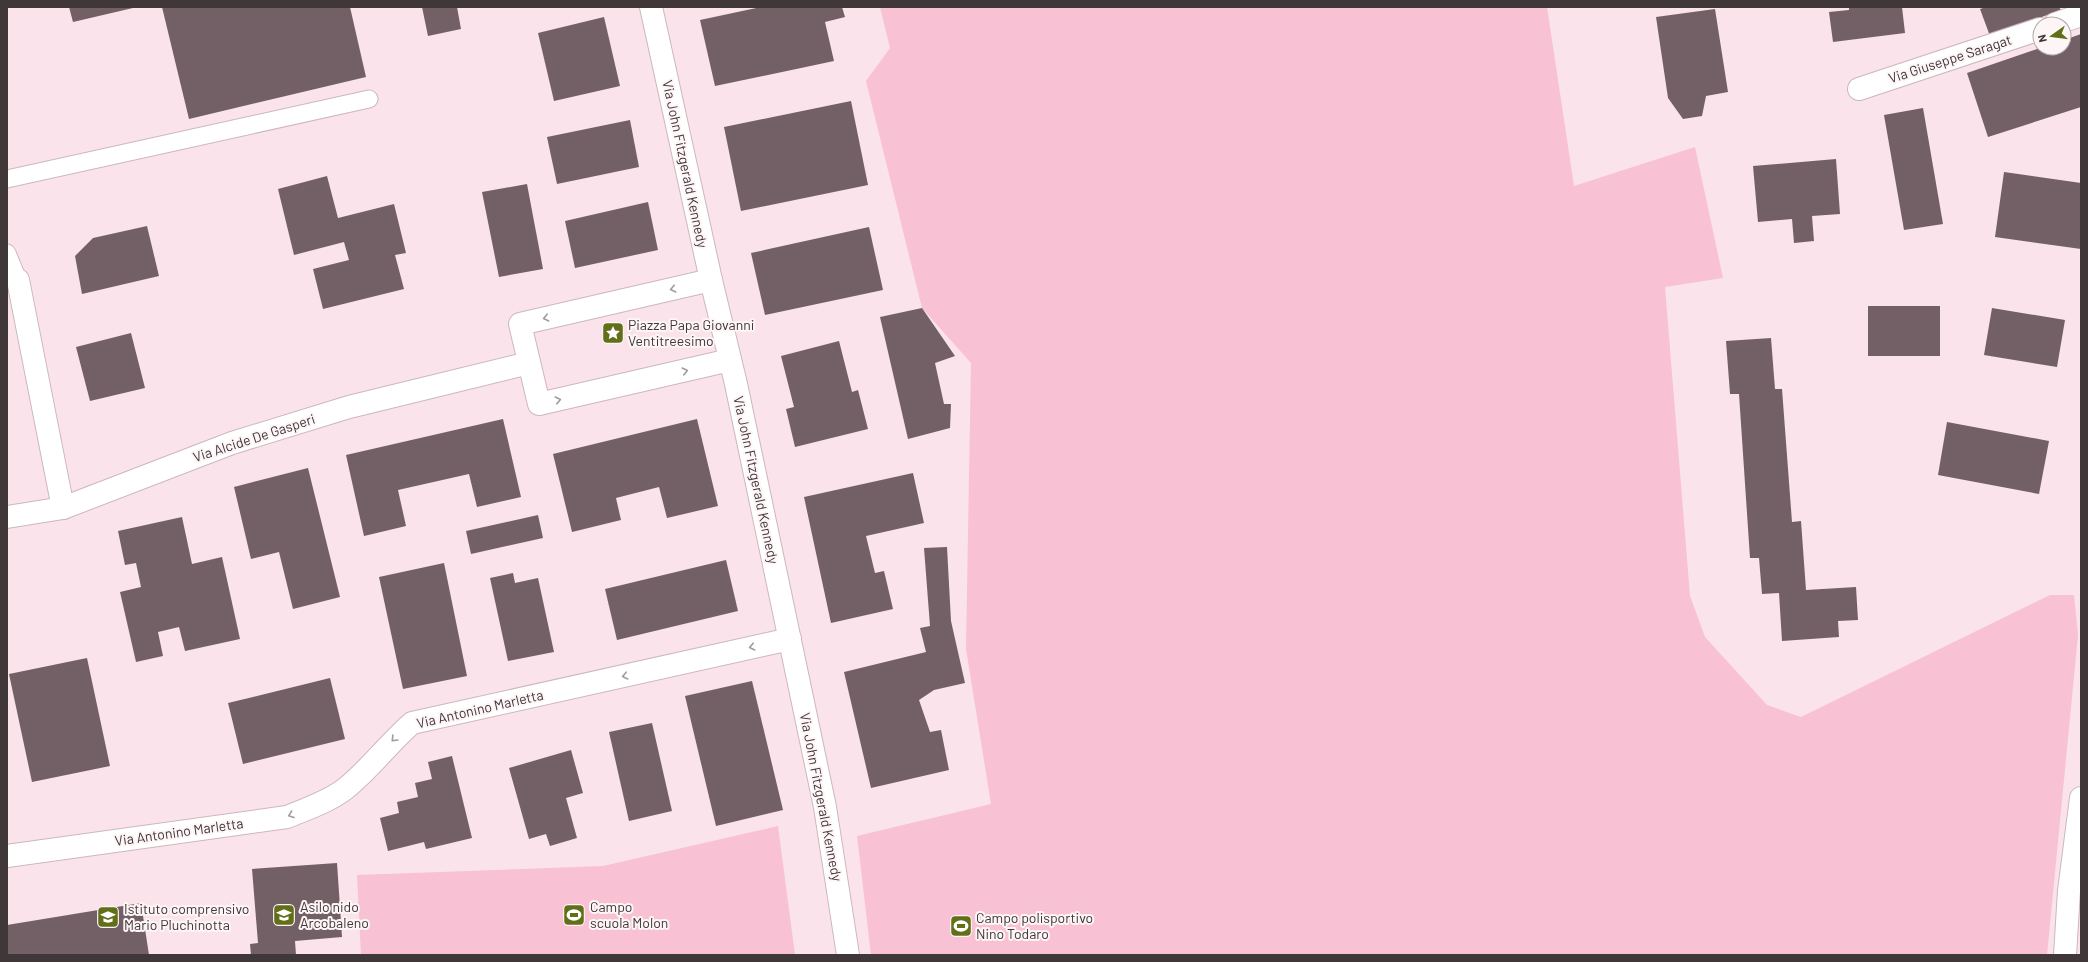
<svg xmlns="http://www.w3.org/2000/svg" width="2088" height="962" font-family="Barlow,sans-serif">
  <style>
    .green { fill: #f9c1d4 }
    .building { fill: #736066 }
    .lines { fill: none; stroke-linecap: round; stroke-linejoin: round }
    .lane-casing { stroke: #cdb7be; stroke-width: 19 }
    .street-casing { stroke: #cdb7be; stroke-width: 24 }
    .secondary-casing { stroke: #cdb7be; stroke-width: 24 }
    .lane { stroke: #fff; stroke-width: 17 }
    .street { stroke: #fff; stroke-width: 22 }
    .secondary { stroke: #fff; stroke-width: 22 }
    .oneway { stroke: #a09b9c }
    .labels { text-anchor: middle; stroke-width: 4; stroke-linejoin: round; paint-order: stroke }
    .street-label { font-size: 14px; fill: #403739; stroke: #fef5f7 }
    .poi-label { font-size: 14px; fill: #403739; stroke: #fef5f7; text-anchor: start }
  </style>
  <rect width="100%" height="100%" fill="#fae3ea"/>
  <g class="green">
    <polygon points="880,7 1547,7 1574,186 1695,147 1723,278 1665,287 1690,596 1705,637 1767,705 1801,717 2050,595 2074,595 2078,635 2047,955 871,955 857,836 991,804 966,649 971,363 922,308 866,81 890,48"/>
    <polygon points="778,826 795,955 361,955 357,875 603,866"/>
  </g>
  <g class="building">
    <polygon points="69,7 133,7 133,8 73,22"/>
    <polygon points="162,7 350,7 366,77 189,119"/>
    <polygon points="422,7 457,7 461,29 428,36"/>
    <polygon points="761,7 842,7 845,17 825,22 834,61 715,86 700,20"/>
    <polygon points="1849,7 1902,7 1905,33 1833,42 1829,12 1849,10"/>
    <polygon points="1986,7 2059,7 2061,10 1990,36 1980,9"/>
    <polygon points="1715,9 1728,92 1706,96 1702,116 1683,119 1668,98 1656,17"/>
    <polygon points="604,17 620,86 554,101 538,33"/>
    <polygon points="2081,34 2081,107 1988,137 1967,73 2040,48 2064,48 2064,40"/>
    <polygon points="851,101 868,185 741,211 724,127"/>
    <polygon points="1923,108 1943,224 1904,230 1884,115"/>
    <polygon points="630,120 639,167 557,184 547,137"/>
    <polygon points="1836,159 1840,214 1812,216 1814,241 1794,243 1792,219 1758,222 1753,166"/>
    <polygon points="2004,172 2081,183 2081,249 1995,237"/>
    <polygon points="327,176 338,218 394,204 406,253 395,255 404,289 323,309 313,269 349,260 344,242 294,255 278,189"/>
    <polygon points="527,184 543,269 499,277 482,192"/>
    <polygon points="648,202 658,250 575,268 565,221"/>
    <polygon points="147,226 159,276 82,294 75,256 93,238"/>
    <polygon points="869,227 883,290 765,315 751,253"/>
    <rect x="1868" y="306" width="72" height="50"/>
    <polygon points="922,308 955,356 935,363 944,404 951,404 950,428 908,439 880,317"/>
    <polygon points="1992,308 2065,320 2057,367 1984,355"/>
    <polygon points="131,333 145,388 90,401 76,347"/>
    <polygon points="1771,338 1775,389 1782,389 1792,522 1801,521 1806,590 1856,587 1858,620 1838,621 1839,637 1782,641 1779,593 1762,594 1759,558 1750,558 1739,394 1730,394 1726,341"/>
    <polygon points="839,341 852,392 858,390 868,429 795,447 786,409 794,407 781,356"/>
    <polygon points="503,419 521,497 477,507 469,474 398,490 406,526 364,536 346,455"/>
    <polygon points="697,419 718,506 667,518 659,487 616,498 621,520 572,532 553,454"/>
    <polygon points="1947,422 2049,441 2039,494 1938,475"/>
    <polygon points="308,468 340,597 293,609 279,552 251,559 234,487"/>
    <polygon points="913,473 924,523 866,536 875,573 884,571 893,609 831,623 804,497"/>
    <polygon points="538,515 543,538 471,554 466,531"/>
    <polygon points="182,517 192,564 222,557 240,639 185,651 179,627 158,632 163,656 136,662 120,592 141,587 136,563 125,565 118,531"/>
    <polygon points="947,547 951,621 965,683 934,690 919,700 930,732 941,730 949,770 871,788 844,672 926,652 920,628 930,626 924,548"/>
    <polygon points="726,560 738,611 617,640 605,589"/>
    <polygon points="444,563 467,676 403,689 379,577"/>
    <polygon points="513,573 515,583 538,578 554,652 508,661 490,578"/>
    <polygon points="87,658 110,766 32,782 9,674"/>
    <polygon points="330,678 345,739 243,764 228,703"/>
    <polygon points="752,681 783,810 716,826 685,696"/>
    <polygon points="652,723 672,811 629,821 609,732"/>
    <polygon points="571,750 583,793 566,798 577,838 550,846 546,834 529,839 509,768"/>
    <polygon points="452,756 472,838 426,849 424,842 388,851 380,818 399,813 397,802 418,797 415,783 432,779 428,762"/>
    <polygon points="337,863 342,937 295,941 296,955 251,955 250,944 258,943 252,869"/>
    <polygon points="141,903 149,955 7,955 7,925"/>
  </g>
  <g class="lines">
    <g class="lane-casing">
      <g id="lane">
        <polyline points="7,179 369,99"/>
        <polyline points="7,253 18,280"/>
      </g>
    </g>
    <g class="street-casing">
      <g id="street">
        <polyline points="2055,24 2081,15"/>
        <polyline points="1859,89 2040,29"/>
        <polyline points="18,280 63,508"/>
        <polyline points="711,280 520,324 539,404 730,360"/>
        <polyline points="7,517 63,508 232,443 349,407 529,363"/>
        <path d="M 7,856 L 287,817 C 306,809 328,802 345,789 C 370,769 388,744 412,723 L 790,639"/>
      </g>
    </g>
    <g class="secondary-casing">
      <g id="secondary">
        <polyline points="651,7 711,280 736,384 825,807 848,955"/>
        <polyline points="2065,955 2069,891 2081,798"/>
      </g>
    </g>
    <use href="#lane" class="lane"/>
    <use href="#street" class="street"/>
    <use href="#secondary" class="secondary"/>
  </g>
  <defs><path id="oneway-chevron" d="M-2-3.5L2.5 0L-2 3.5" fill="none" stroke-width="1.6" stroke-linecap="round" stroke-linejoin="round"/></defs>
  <g class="oneway">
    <use href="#oneway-chevron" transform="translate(673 289) rotate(167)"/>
    <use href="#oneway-chevron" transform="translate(546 318) rotate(167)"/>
    <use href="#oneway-chevron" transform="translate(685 371) rotate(-13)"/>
    <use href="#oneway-chevron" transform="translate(558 400) rotate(-13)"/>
    <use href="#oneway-chevron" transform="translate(752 647) rotate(167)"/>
    <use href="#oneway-chevron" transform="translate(625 676) rotate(167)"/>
    <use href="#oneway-chevron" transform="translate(394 739) rotate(134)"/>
    <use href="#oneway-chevron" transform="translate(291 815) rotate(160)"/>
  </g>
  <defs>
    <g id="sight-square" transform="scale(1.15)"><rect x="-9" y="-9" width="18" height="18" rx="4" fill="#616f19" stroke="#fef5f7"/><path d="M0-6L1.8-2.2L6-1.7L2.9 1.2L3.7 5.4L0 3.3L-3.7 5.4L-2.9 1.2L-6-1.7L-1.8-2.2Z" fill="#fff"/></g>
    <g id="school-square" transform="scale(1.15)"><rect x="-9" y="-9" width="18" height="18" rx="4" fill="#616f19" stroke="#fef5f7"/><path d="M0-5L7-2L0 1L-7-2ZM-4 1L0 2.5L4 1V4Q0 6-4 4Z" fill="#fff"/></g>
    <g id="stadium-square" transform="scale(1.15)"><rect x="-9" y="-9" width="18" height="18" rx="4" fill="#616f19" stroke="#fef5f7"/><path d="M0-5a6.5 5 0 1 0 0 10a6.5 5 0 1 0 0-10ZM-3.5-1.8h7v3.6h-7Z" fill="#fff"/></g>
  </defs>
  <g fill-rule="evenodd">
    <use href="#sight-square" x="613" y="333"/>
    <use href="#school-square" x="284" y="915"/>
    <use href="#stadium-square" x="574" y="915"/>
    <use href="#school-square" x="108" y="917"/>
    <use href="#stadium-square" x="961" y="926"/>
  </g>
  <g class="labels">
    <g class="street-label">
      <text transform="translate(1950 59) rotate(-18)" y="5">Via Giuseppe Saragat</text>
      <text transform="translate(685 164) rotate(78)" y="5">Via John Fitzgerald Kennedy</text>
      <text transform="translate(254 438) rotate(-18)" y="5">Via Alcide De Gasperi</text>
      <text transform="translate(756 480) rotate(78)" y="5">Via John Fitzgerald Kennedy</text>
      <text transform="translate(480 709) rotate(-13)" y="5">Via Antonino Marletta</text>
      <text transform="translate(821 797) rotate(79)" y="5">Via John Fitzgerald Kennedy</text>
      <text transform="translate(179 832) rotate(-8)" y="5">Via Antonino Marletta</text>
    </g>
    <g class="poi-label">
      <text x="628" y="330">Piazza Papa Giovanni<tspan x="628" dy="16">Ventitreesimo</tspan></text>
      <text x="300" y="912">Asilo nido<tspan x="300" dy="16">Arcobaleno</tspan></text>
      <text x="590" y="912">Campo<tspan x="590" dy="16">scuola Molon</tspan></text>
      <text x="124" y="914">Istituto comprensivo<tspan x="124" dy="16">Mario Pluchinotta</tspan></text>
      <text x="976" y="923">Campo polisportivo<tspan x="976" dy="16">Nino Todaro</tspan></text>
    </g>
  </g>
  <rect width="2088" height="962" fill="none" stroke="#403739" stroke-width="16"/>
  <g transform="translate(2052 36) rotate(256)"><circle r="19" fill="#fef5f7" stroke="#b2a9ab"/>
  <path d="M0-3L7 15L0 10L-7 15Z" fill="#616f19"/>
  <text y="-6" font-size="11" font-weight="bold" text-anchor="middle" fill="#403739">N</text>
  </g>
</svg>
